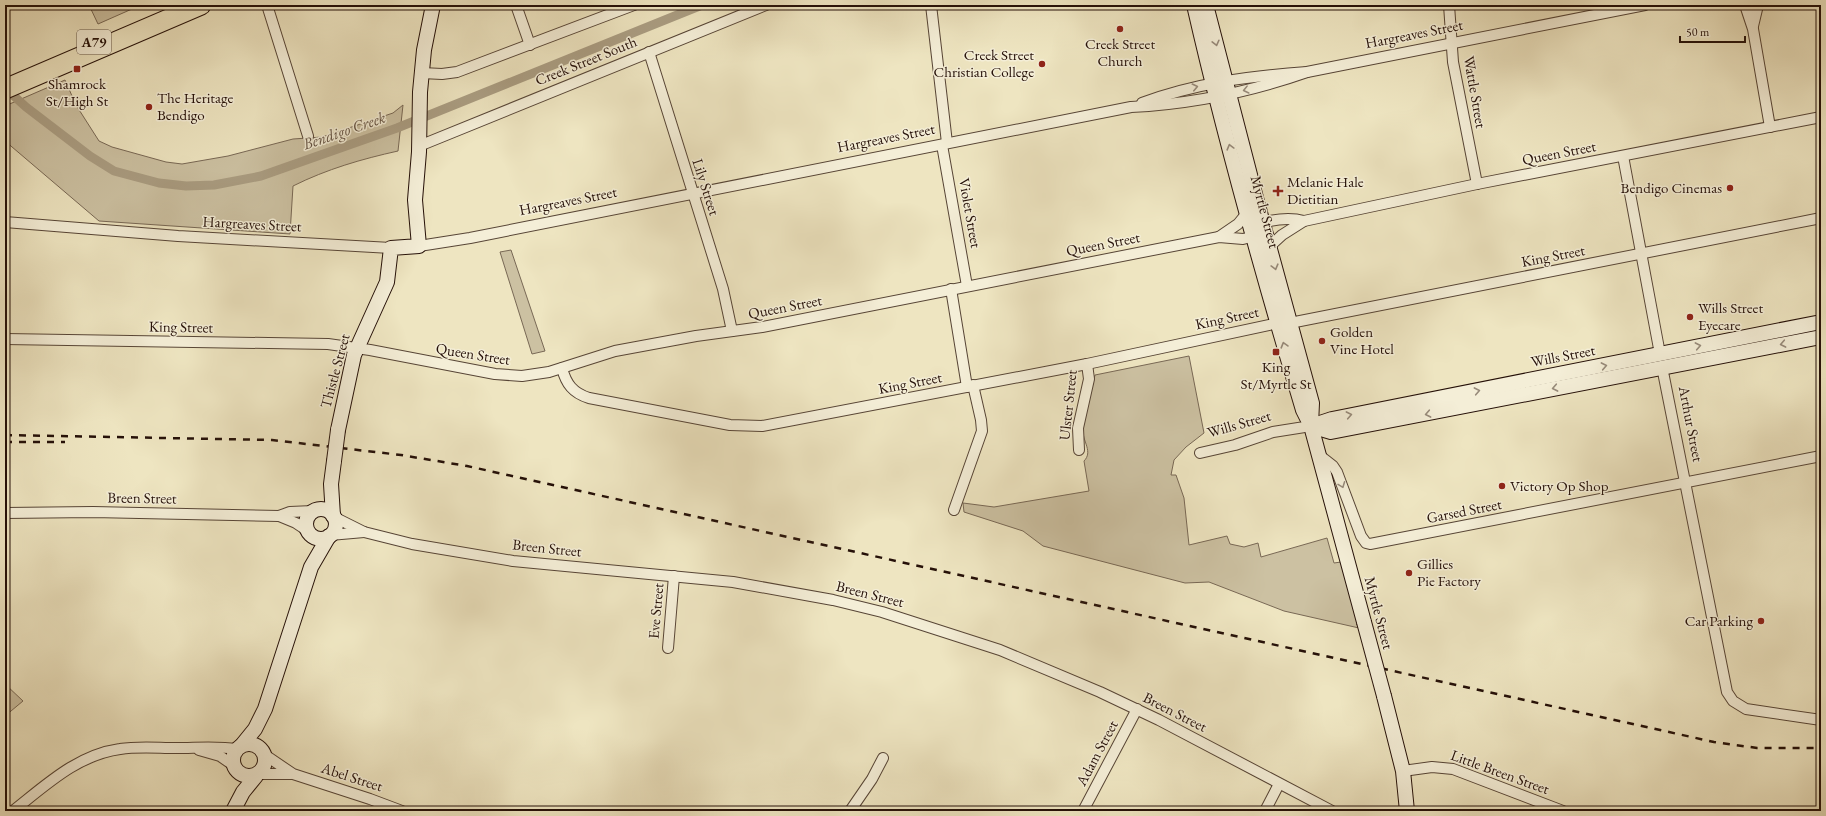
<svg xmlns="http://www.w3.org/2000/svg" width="1826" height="816" font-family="'EB Garamond',serif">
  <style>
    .green { fill: #ccc1a2; stroke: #786855 }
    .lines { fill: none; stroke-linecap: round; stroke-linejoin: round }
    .canal { stroke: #aa9d82; stroke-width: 9 }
    .street-casing { stroke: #574536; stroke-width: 12 }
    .secondary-casing { stroke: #251008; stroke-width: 16 }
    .highway-casing { stroke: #251008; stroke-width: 21 }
    .street { stroke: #f4eed7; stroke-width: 10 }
    .secondary { stroke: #f4eed7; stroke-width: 14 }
    .highway { stroke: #eee5c1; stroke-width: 19 }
    .rail { stroke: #251008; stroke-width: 2.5; stroke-dasharray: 7 7; stroke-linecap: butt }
    .secondary-bridge-casing { stroke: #251008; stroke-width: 16; stroke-linecap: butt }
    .secondary-bridge { stroke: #f4eed7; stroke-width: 14 }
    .oneway { stroke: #978a7a }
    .poi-dot { fill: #8f2418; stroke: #f4eed7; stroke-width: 1.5 }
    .labels { text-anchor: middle; stroke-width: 3; stroke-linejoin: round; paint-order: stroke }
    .shield { fill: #f4eed7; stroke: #635346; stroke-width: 1 }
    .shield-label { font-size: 14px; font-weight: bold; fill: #251008 }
    .street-label { font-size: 15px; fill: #251008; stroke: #f4eed7 }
    .poi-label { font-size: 15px; fill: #251008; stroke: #f4eed7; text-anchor: start }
    .water-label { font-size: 16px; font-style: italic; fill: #614f3f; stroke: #f4eed7 }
  </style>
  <rect width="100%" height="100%" fill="#eee5c1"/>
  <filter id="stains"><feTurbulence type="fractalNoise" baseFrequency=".005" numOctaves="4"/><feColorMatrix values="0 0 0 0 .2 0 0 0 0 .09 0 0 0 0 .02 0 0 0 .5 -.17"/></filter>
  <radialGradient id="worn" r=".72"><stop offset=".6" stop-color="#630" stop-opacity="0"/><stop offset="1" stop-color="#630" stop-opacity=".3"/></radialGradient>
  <g class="green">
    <polygon points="89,5 141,5 98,24"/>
    <path d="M 65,80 L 76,105 L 99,141 L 112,147 L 166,162 L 182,164 L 228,156 L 293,139 L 322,137 L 393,113 L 403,105 L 398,151 C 362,159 327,169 293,186 L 290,234 L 99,221 L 5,141 L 5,106 Z"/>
    <polygon points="511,250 545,351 532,354 500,252"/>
    <path d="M 1189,356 L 1204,433 L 1186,447 L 1174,460 L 1171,475 L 1176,475 L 1184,498 L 1189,545 L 1227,536 L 1230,544 L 1244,547 L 1258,543 L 1261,557 L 1327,538 L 1334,563 L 1341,562 L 1359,628 L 1284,611 L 1209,582 L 1185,583 L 1043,546 L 1023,531 L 964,512 L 963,503 L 994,507 L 1089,491 L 1084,461 C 1093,452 1083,442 1083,431 C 1083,414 1091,392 1095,375 Z"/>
    <polygon points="5,684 23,701 5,716"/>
  </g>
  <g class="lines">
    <polyline class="canal" points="5,88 26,107 90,156 114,171 159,183 186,186 214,185 261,176 397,128 702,5"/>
    <g class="street-casing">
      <g id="street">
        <polyline points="267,5 308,136"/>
        <polyline points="516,5 530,45"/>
        <polyline points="931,5 947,143"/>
        <polyline points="1449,5 1453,62 1477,184"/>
        <polyline points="1745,5 1753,29 1770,127"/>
        <polyline points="1753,26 1758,5"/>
        <polyline points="649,52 723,289 732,331"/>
        <polyline points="422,73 442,74 457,72 634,5"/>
        <path d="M 1142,103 C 1196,83 1251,76 1307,72 L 1645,5"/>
        <polyline points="942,145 967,286"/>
        <polyline points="419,146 766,5"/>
        <polyline points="1623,156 1660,354"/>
        <polyline points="5,222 178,236 391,248"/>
        <path d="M 1257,224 C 1271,220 1289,217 1304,221"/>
        <polyline points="1219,237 1238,224 1247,213"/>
        <path d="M 419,246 L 470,238 L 1131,107 C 1191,104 1250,92 1307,72"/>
        <polyline points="1270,246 1282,235 1304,221 1477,184 1821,117"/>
        <polyline points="951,289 967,387"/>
        <polyline points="1290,323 1821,218"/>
        <polyline points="5,339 328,344 370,350 495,374 522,376 549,372 615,351 696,336 762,327 1219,237 1243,239 1259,235"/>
        <polyline points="1662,367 1727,692 1733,701 1746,709 1821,720"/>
        <path d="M 562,368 C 566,384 573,393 589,398 L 730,425 L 762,426 L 1087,364 L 1278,323"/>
        <polyline points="1079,450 1078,428 1089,379 1087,364"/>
        <polyline points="1200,453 1235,445 1273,432 1311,426"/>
        <polyline points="1319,455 1333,466 1337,472 1361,536 1366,543 1370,544 1821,456"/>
        <polyline points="954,510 982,431 981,420 973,385"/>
        <polyline points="5,513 93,512 279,516 290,512 313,511"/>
        <polyline points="279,516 296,523 308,531"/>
        <polyline points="334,517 364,532 412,544 513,561 733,582 833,600 882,612 1000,650 1100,692 1159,720 1332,811"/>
        <polyline points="330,535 364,532"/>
        <polyline points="668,648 674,576"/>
        <polyline points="199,750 220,756 233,765"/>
        <polyline points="265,755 293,774 370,799 402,811"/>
        <polyline points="1403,771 1432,767 1453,769 1563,811"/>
        <polyline points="258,774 291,774"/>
        <path d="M 13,811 C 46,785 77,755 120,749 C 138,746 158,748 176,748 C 196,748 217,746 237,749"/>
        <polyline points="850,811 872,779 883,758"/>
        <polyline points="1083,811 1137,709"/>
        <polyline points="1265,811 1279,784"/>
      </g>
    </g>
    <g class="secondary-casing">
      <g id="secondary">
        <path d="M 1194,5 C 1225,141 1263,276 1303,410 L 1311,426 L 1364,622"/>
        <polyline points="1206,5 1256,198 1312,403 1311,425"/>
        <polyline points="1311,426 1332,419 1821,322"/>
        <polyline points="1311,426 1331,432 1821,337"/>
        <polyline points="338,430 354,355 387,282 391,248 419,246 415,200 419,152 420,92 424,50 433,5"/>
        <circle cx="321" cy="524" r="15"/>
        <polyline points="333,516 331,484 334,461"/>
        <polyline points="1384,696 1403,771 1407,811"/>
        <circle cx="249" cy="760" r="16"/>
        <polyline points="242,745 255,729 265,709 311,567 329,536"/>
        <polyline points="233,811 243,792 256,776"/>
      </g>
    </g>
    <g class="highway-casing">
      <polyline id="highway" points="5,89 201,5"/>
    </g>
    <use href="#street" class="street"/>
    <use href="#secondary" class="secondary"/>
    <use href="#highway" class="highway"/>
    <g class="rail">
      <polyline points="5,435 272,440 401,455 467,466 1714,742 1757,748 1821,748"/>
      <polyline points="5,442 65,442"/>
    </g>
    <g class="secondary-bridge-casing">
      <g id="secondary-bridge">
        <polyline points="334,461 338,430"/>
        <polyline points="1364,622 1384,696"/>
      </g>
    </g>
    <use href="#secondary-bridge" class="secondary-bridge"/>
  </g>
  <defs><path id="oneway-chevron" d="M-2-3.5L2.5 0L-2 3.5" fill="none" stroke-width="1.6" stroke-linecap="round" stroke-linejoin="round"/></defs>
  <g class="oneway">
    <use href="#oneway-chevron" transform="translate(1216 43) rotate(76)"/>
    <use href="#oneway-chevron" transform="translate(1195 87) rotate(-13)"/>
    <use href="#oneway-chevron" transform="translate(1246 90) rotate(166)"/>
    <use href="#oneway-chevron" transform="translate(1230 147) rotate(-105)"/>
    <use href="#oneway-chevron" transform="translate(1275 267) rotate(75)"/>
    <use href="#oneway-chevron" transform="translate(1783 344) rotate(169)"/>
    <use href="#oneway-chevron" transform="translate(1284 345) rotate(-106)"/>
    <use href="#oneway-chevron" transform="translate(1698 346) rotate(-11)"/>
    <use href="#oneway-chevron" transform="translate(1604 366) rotate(-11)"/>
    <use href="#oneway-chevron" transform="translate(1555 388) rotate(169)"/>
    <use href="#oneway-chevron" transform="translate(1477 391) rotate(-11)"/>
    <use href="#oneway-chevron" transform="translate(1428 414) rotate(169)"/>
    <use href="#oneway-chevron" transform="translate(1349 415) rotate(-11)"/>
    <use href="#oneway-chevron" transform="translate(1342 485) rotate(69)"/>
  </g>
  <g class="poi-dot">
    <circle cx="1120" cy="29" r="4"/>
    <circle cx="1042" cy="64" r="4"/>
    <rect x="73" y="65" width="8" height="8" rx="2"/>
    <circle cx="149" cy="107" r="4"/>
    <circle cx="1730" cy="188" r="4"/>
    <path d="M1276 185h4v4h4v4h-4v4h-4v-4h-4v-4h4z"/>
    <circle cx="1690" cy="317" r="4"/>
    <circle cx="1322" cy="341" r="4"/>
    <rect x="1272" y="348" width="8" height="8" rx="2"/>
    <circle cx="1502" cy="486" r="4"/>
    <circle cx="1409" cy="573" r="4"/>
    <circle cx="1761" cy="621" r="4"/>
  </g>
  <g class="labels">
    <rect class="shield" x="77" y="30" width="34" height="24" rx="3"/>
    <g class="shield-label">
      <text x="94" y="47">A79</text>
    </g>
    <g class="street-label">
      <text transform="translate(1414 34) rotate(-11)" y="5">Hargreaves Street</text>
      <text transform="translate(586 61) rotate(-22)" y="5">Creek Street South</text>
      <text transform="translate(1475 92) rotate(80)" y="5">Wattle Street</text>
      <text transform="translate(886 138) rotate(-11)" y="5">Hargreaves Street</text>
      <text transform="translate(1559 153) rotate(-11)" y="5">Queen Street</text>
      <text transform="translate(706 187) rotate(72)" y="5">Lily Street</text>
      <text transform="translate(568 201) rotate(-11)" y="5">Hargreaves Street</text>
      <text transform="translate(1265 212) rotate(75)" y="5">Myrtle Street</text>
      <text transform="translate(970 213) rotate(80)" y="5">Violet Street</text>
      <text transform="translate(252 224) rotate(3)" y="5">Hargreaves Street</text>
      <text transform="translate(1103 244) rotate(-11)" y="5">Queen Street</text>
      <text transform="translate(1553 256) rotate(-11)" y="5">King Street</text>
      <text transform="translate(785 307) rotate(-11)" y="5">Queen Street</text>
      <text transform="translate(1227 318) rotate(-12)" y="5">King Street</text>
      <text transform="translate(181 327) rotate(1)" y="5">King Street</text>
      <text transform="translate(473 354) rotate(9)" y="5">Queen Street</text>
      <text transform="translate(1563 356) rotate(-11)" y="5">Wills Street</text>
      <text transform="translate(335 371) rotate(-75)" y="5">Thistle Street</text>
      <text transform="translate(910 383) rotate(-11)" y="5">King Street</text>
      <text transform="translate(1068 405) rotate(-84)" y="5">Ulster Street</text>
      <text transform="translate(1239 424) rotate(-16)" y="5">Wills Street</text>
      <text transform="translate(1691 424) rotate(79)" y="5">Arthur Street</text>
      <text transform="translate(142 498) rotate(1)" y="5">Breen Street</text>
      <text transform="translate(1464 511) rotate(-11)" y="5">Garsed Street</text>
      <text transform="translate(547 548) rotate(6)" y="5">Breen Street</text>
      <text transform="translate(870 594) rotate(14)" y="5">Breen Street</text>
      <text transform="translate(656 611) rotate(-85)" y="5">Eve Street</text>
      <text transform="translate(1379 613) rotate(75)" y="5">Myrtle Street</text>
      <text transform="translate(1175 712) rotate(27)" y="5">Breen Street</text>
      <text transform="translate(1097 753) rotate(-62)" y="5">Adam Street</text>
      <text transform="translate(1500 772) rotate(20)" y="5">Little Breen Street</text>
      <text transform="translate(352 777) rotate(18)" y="5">Abel Street</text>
    </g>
    <g class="poi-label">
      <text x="1120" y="49" text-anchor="middle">Creek Street<tspan x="1120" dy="17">Church</tspan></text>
      <text x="1034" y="60" text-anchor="end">Creek Street<tspan x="1034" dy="17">Christian College</tspan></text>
      <text x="77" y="89" text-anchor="middle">Shamrock<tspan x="77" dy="17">St/High St</tspan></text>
      <text x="157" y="103">The Heritage<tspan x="157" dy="17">Bendigo</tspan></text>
      <text x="1287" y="187">Melanie Hale<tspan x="1287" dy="17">Dietitian</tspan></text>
      <text x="1722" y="193" text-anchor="end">Bendigo Cinemas</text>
      <text x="1698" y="313">Wills Street<tspan x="1698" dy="17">Eyecare</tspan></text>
      <text x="1330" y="337">Golden<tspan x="1330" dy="17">Vine Hotel</tspan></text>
      <text x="1276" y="372" text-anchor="middle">King<tspan x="1276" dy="17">St/Myrtle St</tspan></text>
      <text x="1510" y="491">Victory Op Shop</text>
      <text x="1417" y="569">Gillies<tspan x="1417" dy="17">Pie Factory</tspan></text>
      <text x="1753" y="626" text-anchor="end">Car Parking</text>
    </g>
    <g class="water-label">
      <text transform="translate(344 130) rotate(-19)" y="6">Bendigo Creek</text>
    </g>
  </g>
  <rect width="1826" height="816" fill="none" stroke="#eee5c1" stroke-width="20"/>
  <rect x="6" y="6" width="1814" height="804" fill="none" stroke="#251008" stroke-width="2"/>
  <rect x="10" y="10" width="1806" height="796" fill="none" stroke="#251008"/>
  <path d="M1680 36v6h65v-6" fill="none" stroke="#251008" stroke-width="2"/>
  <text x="1686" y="36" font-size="12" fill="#251008" stroke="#f4eed7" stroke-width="3" paint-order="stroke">50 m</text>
  <rect width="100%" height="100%" filter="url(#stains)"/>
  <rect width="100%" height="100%" fill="url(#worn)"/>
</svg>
